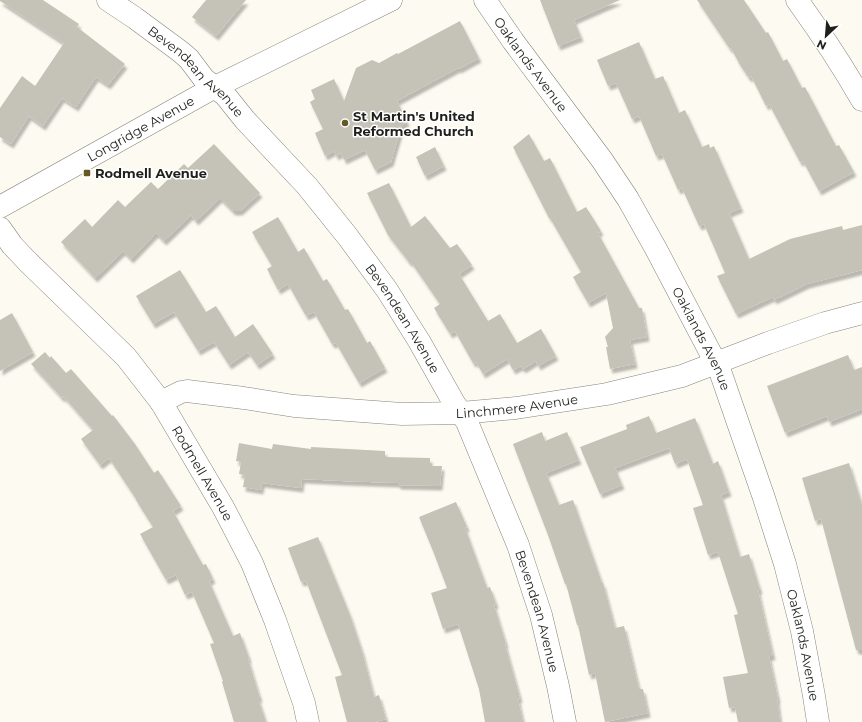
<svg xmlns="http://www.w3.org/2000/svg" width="862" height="722" font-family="Montserrat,sans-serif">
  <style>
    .building { fill: #c5c2b8; filter: url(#shadow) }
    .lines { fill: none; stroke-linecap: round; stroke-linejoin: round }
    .minor-casing { stroke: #86847b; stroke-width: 23 }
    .minor { stroke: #fff; stroke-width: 22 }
    .poi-dot { fill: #665825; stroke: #fff; stroke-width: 1.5 }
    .labels { text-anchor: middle; stroke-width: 3; stroke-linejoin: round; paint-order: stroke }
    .street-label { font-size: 13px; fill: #1f1f1b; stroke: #fff }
    .poi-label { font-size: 13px; font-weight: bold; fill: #1f1f1b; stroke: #fff; text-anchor: start }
  </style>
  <defs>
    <filter id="shadow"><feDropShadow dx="2.5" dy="4.5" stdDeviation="1" flood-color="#0004"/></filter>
  </defs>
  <rect width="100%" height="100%" fill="#fdfbf1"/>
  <g class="building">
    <polygon points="0,0 43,0 79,24 77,27 125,64 108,85 96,77 76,107 62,98 43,126 29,116 11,144 0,137 0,108 22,76 35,86 64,43 0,1"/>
    <polygon points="206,0 246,0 216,36 192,17"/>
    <polygon points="540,0 620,0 574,20 581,37 558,46"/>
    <polygon points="697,0 744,0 766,33 768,32 783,61 787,59 802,88 805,87 836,146 839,145 854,172 819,191 803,161 800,162 769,104 766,106 751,76 749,78 740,65 731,48 730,49"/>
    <polygon points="460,21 479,58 459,69 458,68 397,101 407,122 402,125 391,162 375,170 365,150 344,160 341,153 336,156 334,151 325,156 315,133 323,129 310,102 315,99 311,90 334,79 344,101 356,68 372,60 379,63 397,53 398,54"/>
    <polygon points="639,42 655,79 663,76 679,113 685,110 702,147 709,144 710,148 714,146 741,208 729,213 749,259 790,239 842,226 843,230 862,225 862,270 807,284 774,300 773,297 736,314 717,276 725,273 704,224 699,226 682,188 678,190 662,154 656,156 639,116 632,119 616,83 608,86 597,60"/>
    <polygon points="529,134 544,161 550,158 577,212 586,207 601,231 598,233 639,308 642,308 647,337 630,340 635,364 610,369 606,347 608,347 605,337 613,328 606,293 588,303 573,277 581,272 550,218 549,218 513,147"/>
    <polygon points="214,144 260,193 240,211 233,211 220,198 196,221 191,215 164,241 156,233 131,259 123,251 95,278 61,242 85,219 92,227 118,200 125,207 151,182 158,189 184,164 188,168"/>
    <polygon points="435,147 444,166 425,176 416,157"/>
    <polygon points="389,183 411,227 425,216 450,248 457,244 472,265 459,274 488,321 500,314 517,343 541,329 556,356 538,366 536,361 523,369 521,366 513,370 507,359 483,374 476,362 473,363 455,331 450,334 434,308 440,304 411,262 409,262 388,235 367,193"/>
    <polygon points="278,217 298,252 304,248 323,281 327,279 345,310 348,309 367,343 370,341 385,368 359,383 336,343 332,344 314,312 306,316 288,284 278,290 267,269 272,266 252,232"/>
    <polygon points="180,270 206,312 216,306 235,337 253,324 273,354 257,365 248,352 229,365 214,342 198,351 174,312 153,324 136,296"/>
    <polygon points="12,313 33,352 0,371 0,320"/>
    <polygon points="45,352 50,358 51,356 66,373 71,369 112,416 113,415 135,444 154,473 158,470 181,506 173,511 203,565 206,564 213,579 209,581 233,636 240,633 249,658 248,659 260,698 258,698 266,722 234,722 222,682 223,681 210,644 214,643 192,592 185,595 176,575 166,580 140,534 153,527 136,500 136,499 109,458 100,465 81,439 93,430 65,398 65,399 63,396 62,398 31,364"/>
    <polygon points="848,355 854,370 862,367 862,409 829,422 827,416 785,433 767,386"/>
    <polygon points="649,416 656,433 695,418 713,464 718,461 729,492 721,495 740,557 749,554 760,590 758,590 773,656 769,656 778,699 777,699 780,722 738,722 735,707 729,708 723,677 748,673 734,615 738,614 718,552 708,555 693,508 703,505 687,459 675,464 669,448 615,468 622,485 600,494 580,447 627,429 626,425"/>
    <polygon points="542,432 545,441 567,432 579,460 546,473 559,505 573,500 602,583 603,583 615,628 624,626 639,689 643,689 648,713 605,722 595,673 589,675 578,625 577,625 566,584 565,584 548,535 513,444"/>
    <polygon points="239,443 272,449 273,444 311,449 311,447 385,451 385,457 430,458 430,466 442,466 440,486 398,485 398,483 342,481 302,479 301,488 262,483 261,490 243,487 245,475 239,474 241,462 236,461"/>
    <polygon points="849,463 862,505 862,650 856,650 821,519 815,521 802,478"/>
    <polygon points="456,502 467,527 465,528 487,588 490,587 496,604 494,605 506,644 505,644 520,698 518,699 523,722 485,722 479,689 458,624 443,629 431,593 447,588 433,551 419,517"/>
    <polygon points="318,537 350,615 362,651 374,697 379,695 386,719 375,722 347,722 335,677 342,675 306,581 301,582 288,548"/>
  </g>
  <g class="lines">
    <g class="minor-casing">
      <g id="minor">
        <path id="s1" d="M 108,0 L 135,18 L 181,52 L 189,59 L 204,79 L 225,95 L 245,120 L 307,186 L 348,237 L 387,290 L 419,341 L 454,403 L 467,422 L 518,545 L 541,615 L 558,686 L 565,722"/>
        <path id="s2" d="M 485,0 L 513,41 L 602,160 L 628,199 L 656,249 L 720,371 L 764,498 L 785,564 L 802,631 L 814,696 L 818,722"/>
        <path d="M 797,0 C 820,32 842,65 862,100"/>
        <path id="s3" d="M 0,207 L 215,87 L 391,0"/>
        <path id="s4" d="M 0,228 L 12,245 L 27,261 L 126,357 L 161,402 L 223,507 L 252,563 L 275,620 L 304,703 L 308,722"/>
        <path id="s5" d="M 161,402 L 181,392 L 187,391 L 244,398 L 294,406 L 402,414 L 461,413 L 516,408 L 607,394 L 682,376 L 768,343 L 825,323 L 862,313"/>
      </g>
    </g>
    <use href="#minor" class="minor"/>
  </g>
  <g class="poi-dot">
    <circle cx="345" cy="123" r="4"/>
    <rect x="83" y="169" width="8" height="8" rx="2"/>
  </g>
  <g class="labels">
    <g class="street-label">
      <text dy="5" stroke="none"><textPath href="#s2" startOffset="79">Oaklands Avenue</textPath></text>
      <text dy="5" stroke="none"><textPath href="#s1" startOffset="114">Bevendean Avenue</textPath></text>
      <text dy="5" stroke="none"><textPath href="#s3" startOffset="161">Longridge Avenue</textPath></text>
      <text dy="5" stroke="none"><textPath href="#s1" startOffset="438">Bevendean Avenue</textPath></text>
      <text dy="5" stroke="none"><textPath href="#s2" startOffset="403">Oaklands Avenue</textPath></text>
      <text dy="5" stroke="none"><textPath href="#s5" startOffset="360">Linchmere Avenue</textPath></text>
      <text dy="5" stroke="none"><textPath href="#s4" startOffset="320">Rodmell Avenue</textPath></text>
      <text dy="5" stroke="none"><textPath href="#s1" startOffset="762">Bevendean Avenue</textPath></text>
      <text dy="5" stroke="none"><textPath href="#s2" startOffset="727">Oaklands Avenue</textPath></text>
    </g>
    <g class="poi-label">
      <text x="353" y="121">St Martin's United<tspan x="353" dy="15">Reformed Church</tspan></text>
      <text x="95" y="178">Rodmell Avenue</text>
    </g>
  </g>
  <g transform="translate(826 36) rotate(206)" stroke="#ffffff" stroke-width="3" paint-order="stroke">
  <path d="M0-3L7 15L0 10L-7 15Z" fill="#1f1f1b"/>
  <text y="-6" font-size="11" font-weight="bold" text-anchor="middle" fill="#1f1f1b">N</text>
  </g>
</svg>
